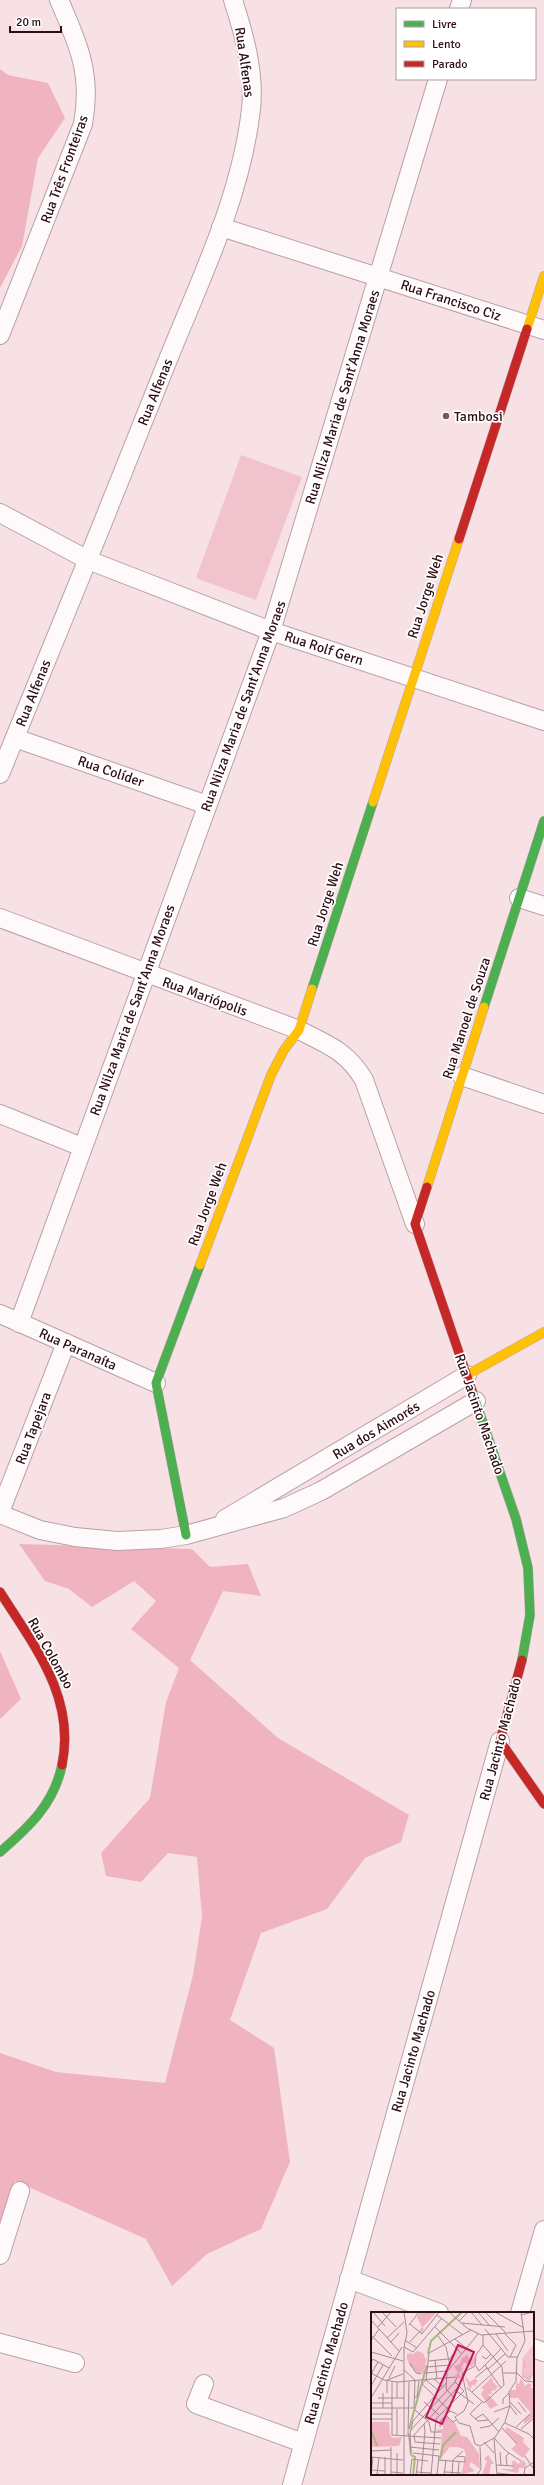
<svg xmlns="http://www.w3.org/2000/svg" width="544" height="2485" font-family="Signika,sans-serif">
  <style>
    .green { fill: #f1c3cc }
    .forest { fill: #f0b3c0 }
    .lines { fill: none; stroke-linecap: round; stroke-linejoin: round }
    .street-casing { stroke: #baa1a6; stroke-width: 20 }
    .fast-casing { stroke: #baa1a6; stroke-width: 10 }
    .slow-casing { stroke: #baa1a6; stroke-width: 10 }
    .jam-casing { stroke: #baa1a6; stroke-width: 10 }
    .street { stroke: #fefafb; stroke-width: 18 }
    .fast { stroke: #4caf50; stroke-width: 9 }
    .slow { stroke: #ffc107; stroke-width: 9 }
    .jam { stroke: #c62828; stroke-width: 9 }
    .poi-dot { fill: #74575e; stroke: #fff; stroke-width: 1.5 }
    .labels { text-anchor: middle; stroke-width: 3.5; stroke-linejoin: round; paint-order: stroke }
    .street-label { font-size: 14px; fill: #2d0d16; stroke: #fff }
    .poi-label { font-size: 14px; fill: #2d0d16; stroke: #fff; text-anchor: start }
    .inset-river { fill: none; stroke: #a8b67f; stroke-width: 2 }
    .inset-road { fill: none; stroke: #a68c92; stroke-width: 1 }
    .view { fill: #c2185b; fill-opacity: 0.15; stroke: #c2185b; stroke-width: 2 }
    .inset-edge { fill: none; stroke: #2d0d16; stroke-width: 2 }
  </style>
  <rect width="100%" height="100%" fill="#f7e1e5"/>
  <polygon class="green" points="241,455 302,477 256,600 196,578"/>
  <g class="forest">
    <polygon points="0,69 8,75 48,83 65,118 38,158 22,246 0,288"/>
    <polygon points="19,1544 192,1549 210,1567 248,1564 261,1596 223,1591 190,1660 278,1738 409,1815 401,1842 365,1858 327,1909 261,1933 230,2020 274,2048 290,2162 261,2229 207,2254 172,2286 146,2239 15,2181 0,2222 0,2053 56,2072 165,2083 193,1975 202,1917 197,1857 168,1853 141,1882 106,1876 101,1853 150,1798 166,1702 179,1668 131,1629 156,1601 134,1581 92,1607 69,1589 45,1581"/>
    <polygon points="0,1651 21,1699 0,1719"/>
  </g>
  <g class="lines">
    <g class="street-casing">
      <g id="street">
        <polyline points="459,9 462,0"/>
        <polyline points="221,227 544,330"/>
        <path d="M 0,335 L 83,124 C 92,75 79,45 59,0"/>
        <polyline points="0,513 88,560 271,631 544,721"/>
        <polyline points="15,738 207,805"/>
        <path d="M 0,774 C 56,639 111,503 165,367 C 198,284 241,199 251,109 C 255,73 244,34 233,0"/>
        <polyline points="519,898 544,906"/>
        <path d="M 0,918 L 299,1030 C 328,1045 347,1051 364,1080 L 415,1224"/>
        <polyline points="462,1076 544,1104"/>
        <polyline points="0,1114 82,1147"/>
        <polyline points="0,1314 156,1383"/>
        <polyline points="19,1323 271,631 438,79"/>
        <polyline points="0,1512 66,1343"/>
        <polyline points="0,1514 40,1530 75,1537 117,1541 161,1539 186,1535 284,1508 321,1491 476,1401"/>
        <polyline points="225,1519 467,1375"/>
        <polyline points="0,2255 20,2191"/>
        <polyline points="349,2279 439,2313"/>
        <polyline points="520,2313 544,2230"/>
        <polyline points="0,2343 75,2363"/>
        <polyline points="533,2348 544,2352"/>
        <polyline points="204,2384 196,2404 303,2443"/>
        <polyline points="292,2485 500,1741"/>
      </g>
    </g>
    <g class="fast-casing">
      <g id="fast">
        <polyline points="312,989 373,802"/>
        <polyline points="484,1007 544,821"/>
        <polyline points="472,1391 516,1519 528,1568 530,1615 522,1660"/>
        <polyline points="186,1535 156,1383 200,1265"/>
        <path d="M 0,1852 C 29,1827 54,1804 62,1765"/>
      </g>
    </g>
    <g class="slow-casing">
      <g id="slow">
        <polyline points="527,329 544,276"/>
        <polyline points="373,802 459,539"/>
        <polyline points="427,1187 484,1007"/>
        <polyline points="200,1265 271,1075 284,1050 299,1030 312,989"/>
        <polyline points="467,1375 544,1332"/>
      </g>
    </g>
    <g class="jam-casing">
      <g id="jam">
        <polyline points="459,539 527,329"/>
        <polyline points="427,1187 415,1224 472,1391"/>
        <path d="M 0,1592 C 34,1646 76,1697 62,1765"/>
        <polyline points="522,1660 500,1741 544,1804"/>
      </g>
    </g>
    <use href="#street" class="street"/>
    <use href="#fast" class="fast"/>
    <use href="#slow" class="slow"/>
    <use href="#jam" class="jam"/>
  </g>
  <circle class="poi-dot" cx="446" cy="416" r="4"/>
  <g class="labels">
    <g class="street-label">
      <text transform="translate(245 62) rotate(82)" y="5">Rua Alfenas</text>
      <text transform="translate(64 169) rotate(-70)" y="5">Rua Três Fronteiras</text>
      <text transform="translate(451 300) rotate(18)" y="5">Rua Francisco Ciz</text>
      <text transform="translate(155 392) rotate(-68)" y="5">Rua Alfenas</text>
      <text transform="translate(342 397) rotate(-73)" y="5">Rua Nilza Maria de Sant'Anna Moraes</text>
      <text transform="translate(425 596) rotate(-72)" y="5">Rua Jorge Weh</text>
      <text transform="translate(324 648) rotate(18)" y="5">Rua Rolf Gern</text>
      <text transform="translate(33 693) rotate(-68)" y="5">Rua Alfenas</text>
      <text transform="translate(243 706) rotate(-70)" y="5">Rua Nilza Maria de Sant'Anna Moraes</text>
      <text transform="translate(111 771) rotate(19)" y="5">Rua Colíder</text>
      <text transform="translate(325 904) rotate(-72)" y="5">Rua Jorge Weh</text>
      <text transform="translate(205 996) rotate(20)" y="5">Rua Mariópolis</text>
      <text transform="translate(132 1010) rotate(-70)" y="5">Rua Nilza Maria de Sant'Anna Moraes</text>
      <text transform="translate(466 1018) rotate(-72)" y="5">Rua Manoel de Souza</text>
      <text transform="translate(207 1204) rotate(-70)" y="5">Rua Jorge Weh</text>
      <text transform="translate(78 1349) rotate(24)" y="5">Rua Paranaíta</text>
      <text transform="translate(480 1414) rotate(71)" y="5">Rua Jacinto Machado</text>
      <text transform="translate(33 1428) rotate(-69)" y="5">Rua Tapejara</text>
      <text transform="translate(376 1430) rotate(-31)" y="5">Rua dos Aimorés</text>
      <text transform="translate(51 1653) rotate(61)" y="5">Rua Colombo</text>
      <text transform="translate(500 1739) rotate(-75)" y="5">Rua Jacinto Machado</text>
      <text transform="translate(413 2051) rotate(-74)" y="5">Rua Jacinto Machado</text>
      <text transform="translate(326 2363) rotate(-74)" y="5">Rua Jacinto Machado</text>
    </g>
    <g class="poi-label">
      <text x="454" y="421">Tambosi</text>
    </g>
  </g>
  <g transform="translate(371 2312)">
    <rect width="163" height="163" fill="#f7e1e5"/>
    <path d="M 163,32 L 163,62 L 157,65 L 153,63 L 152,58 L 156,54 L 152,45 Z" fill="#f1c3cc"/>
    <path d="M 49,0 L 66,0 L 51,16 L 53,17 L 51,21 L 48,19 L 51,15 L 46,5 ZM 46,39 L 52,41 L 55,48 L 57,40 L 52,65 L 51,61 L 46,61 L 39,54 L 36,47 L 36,42 L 40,41 L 41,43 ZM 96,43 L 99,48 L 104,44 L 104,51 L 101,55 L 93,50 L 90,56 L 92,57 L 88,61 L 91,67 L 84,64 L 87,61 L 83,54 L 89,52 L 91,46 ZM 152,45 L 156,54 L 152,58 L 153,63 L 157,65 L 163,59 L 159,69 L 151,65 ZM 93,63 L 99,70 L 103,67 L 107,68 L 104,73 L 106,74 L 101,73 L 99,78 ZM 121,65 L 122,70 L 127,75 L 124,77 L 126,79 L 122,78 L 120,80 L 122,82 L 117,82 L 127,93 L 119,97 L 110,82 L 113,77 L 107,75 L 110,76 ZM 150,66 L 154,74 L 158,71 L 161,73 L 159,76 L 163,76 L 163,105 L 153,112 L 153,108 L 160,101 L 147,86 L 139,86 L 139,78 L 145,78 L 145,70 L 148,72 ZM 75,104 L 84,111 L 90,124 L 96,125 L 108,142 L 109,157 L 100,150 L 98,154 L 104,159 L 90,163 L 95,143 L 93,137 L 86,135 L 79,135 L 69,147 L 71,121 L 65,118 L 72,117 L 71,108 ZM 0,110 L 18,110 L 19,123 L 22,126 L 31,125 L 28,134 L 0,135 ZM 136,115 L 153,126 L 152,130 L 159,137 L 152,146 L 140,137 L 146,132 L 134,118 ZM 117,143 L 123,152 L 120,152 L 118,163 L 111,163 L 116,149 L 113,147 ZM 143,148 L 147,152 L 152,148 L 155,151 L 154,156 L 148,156 L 147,161 L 128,157 L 142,157 L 141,150 Z" fill="#f0b3c0"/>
    <path class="inset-river" d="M 57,42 L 60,29 L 91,0M 38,117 L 56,53M 0,118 L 6,134M 38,122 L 40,143M 40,143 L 44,145 L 42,163M 69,147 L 72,133 L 85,120"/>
    <path class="inset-road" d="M 2,0 L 14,14M 11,0 L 25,15M 78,0 L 96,16 L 110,23 L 163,19M 100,0 L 111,13M 107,0 L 119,14M 114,0 L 135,21M 124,0 L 153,16M 66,3 L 92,23M 150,3 L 162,0M 0,8 L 28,39M 88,9 L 97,0M 91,11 L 134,15M 39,12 L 51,22 L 68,0M 38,13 L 48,0M 7,15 L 20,0M 64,15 L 90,41M 114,17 L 137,45 L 147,45M 125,22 L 137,39M 134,22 L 145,33 L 139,45M 0,23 L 21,44M 67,24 L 75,35 L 79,54M 16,26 L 33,10M 84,27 L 95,36M 0,29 L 8,17M 35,29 L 46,36M 20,30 L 28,21M 39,30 L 48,20M 112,33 L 131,55 L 133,73M 33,35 L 42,40 L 71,6M 0,40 L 32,49M 111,44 L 115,47 L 120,42M 64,48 L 66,67M 78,48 L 86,37M 57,49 L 77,47M 0,51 L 2,47 L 18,56M 39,51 L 45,61 L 50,62M 114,53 L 130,76M 105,54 L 108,59 L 130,37M 56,55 L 79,53M 117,57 L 134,42M 0,61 L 13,68 L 26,70 L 85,65M 54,61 L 76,59M 132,61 L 146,61 L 154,69 L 163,70M 0,62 L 7,50M 18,66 L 24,54M 104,66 L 116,56M 63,67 L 72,75M 55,68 L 68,79M 21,70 L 21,123 L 70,126M 26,70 L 26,86M 0,74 L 12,53M 96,76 L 113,91 L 133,73M 84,78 L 103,92M 101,80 L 135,49M 12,81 L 12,96M 16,81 L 16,68 L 32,62M 43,85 L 46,85 L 48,69M 0,86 L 31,35M 7,86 L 33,86M 84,87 L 75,77 L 76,60 L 107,22M 53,90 L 68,103M 111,90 L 99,102 L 107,109 L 118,108M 139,90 L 150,102M 147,90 L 155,100M 1,91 L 21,91M 132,92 L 132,87 L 138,81M 0,96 L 43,96 L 44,68 L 33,58M 26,97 L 26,123M 44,98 L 58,110 L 60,120 L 70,120M 123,100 L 139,94 L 146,103M 0,102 L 21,102M 86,102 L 79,99 L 51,72 L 55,68 L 58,41 L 100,18M 75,103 L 82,110 L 85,108M 0,107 L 21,107M 104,107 L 112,102 L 128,120M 134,111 L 158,122 L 163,127M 69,115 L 70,108 L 79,99M 145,115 L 159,102M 109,116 L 119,114 L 128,106M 131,116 L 146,132M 150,117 L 163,106M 39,119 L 84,70 L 86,65M 37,123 L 38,70M 43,123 L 88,74M 43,123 L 44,130 L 69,132M 113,130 L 123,141M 109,134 L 104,132 L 99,114 L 88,111 L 84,105 L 93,99 L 97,90 L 91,61 L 104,54 L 105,43 L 112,33 L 112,23M 109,134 L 123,126 L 135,139 L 150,149M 39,135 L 68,138M 0,139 L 20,138M 40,140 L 39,121 L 42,109 L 75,71M 129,140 L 130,153M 42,141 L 68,144 L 66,163M 154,144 L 162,156M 0,145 L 32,148M 67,148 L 94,150 L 94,145 L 86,144M 125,153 L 143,154M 136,154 L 135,144 L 138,141M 1,158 L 14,159M 20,160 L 32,161M 45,160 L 60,161M 74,160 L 90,161M 126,161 L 145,163M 0,163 L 2,145M 6,163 L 8,145M 14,163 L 14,145M 20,163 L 20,135M 26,163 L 26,141M 33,163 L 33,35 L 36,21 L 33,0M 39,163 L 41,147 L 57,149M 45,163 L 47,148M 50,163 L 54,119 L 53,112M 60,163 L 65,107 L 93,79 L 84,70M 73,163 L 75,148M 81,163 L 82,148 L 92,139M 87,163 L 88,150M 106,163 L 110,157 L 109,135M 126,163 L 123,127 L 134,110 L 139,93 L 138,80 L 145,69 L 146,46 L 154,29 L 150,0M 153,163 L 154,156 L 163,150"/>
    <path class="view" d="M 87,33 L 103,40 L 71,112 L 55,105 Z"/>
    <rect width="163" height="163" class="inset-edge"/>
  </g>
  <rect x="396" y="8" width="140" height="72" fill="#ffffff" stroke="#ab9ea2"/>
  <rect x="404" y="21" width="20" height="6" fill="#4caf50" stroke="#ab9ea2"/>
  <text x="432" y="28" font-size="12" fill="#2d0d16">Livre</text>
  <rect x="404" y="41" width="20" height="6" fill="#ffc107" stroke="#ab9ea2"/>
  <text x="432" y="48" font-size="12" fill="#2d0d16">Lento</text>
  <rect x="404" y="61" width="20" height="6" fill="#c62828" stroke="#ab9ea2"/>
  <text x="432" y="68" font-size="12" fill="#2d0d16">Parado</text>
  <path d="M10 26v6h51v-6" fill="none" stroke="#2d0d16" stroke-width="2"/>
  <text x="16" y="26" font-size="12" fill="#2d0d16" stroke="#ffffff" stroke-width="3" paint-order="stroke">20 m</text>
</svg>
